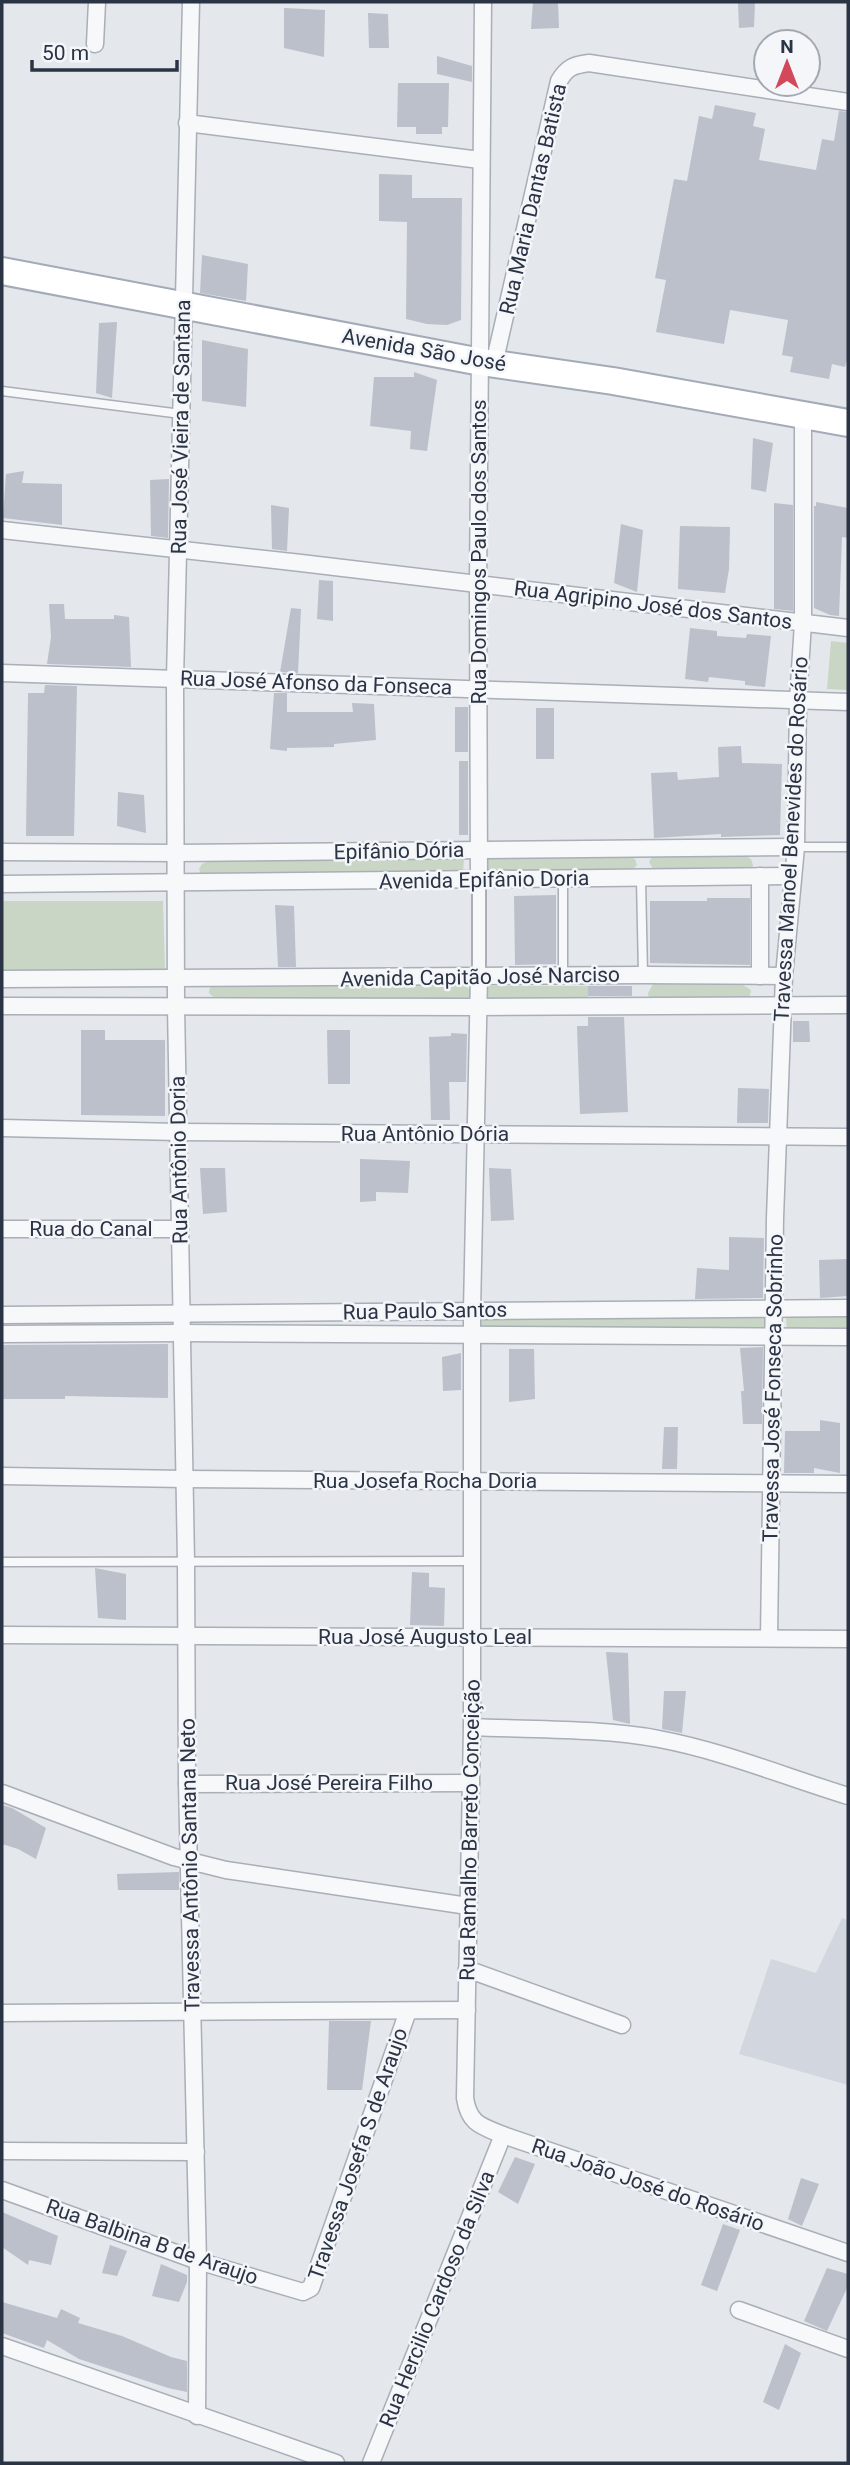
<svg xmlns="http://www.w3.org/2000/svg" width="850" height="2465" font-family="Roboto,sans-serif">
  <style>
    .built { fill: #d2d6de }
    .green { fill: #c9d6c5 }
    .building { fill: #bbc0ca }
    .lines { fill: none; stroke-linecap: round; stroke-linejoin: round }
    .service-casing { stroke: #a9aeb7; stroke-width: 11 }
    .pedestrian-casing { stroke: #a9aeb7; stroke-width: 16 }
    .minor-casing { stroke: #a9aeb7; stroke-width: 19 }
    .primary-casing { stroke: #a3abb8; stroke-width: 30 }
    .service { stroke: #f7f8fa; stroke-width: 8 }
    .pedestrian { stroke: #f7f8fa; stroke-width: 12 }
    .minor { stroke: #f7f8fa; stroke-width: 16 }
    .primary { stroke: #fff; stroke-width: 26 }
    .labels { text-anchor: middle; stroke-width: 5; stroke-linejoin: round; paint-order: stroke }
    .street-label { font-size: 21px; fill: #2b3445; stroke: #f4f6f9 }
  </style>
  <rect width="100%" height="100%" fill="#e4e7ec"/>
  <polygon class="built" points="842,1918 848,1920 848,2085 739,2054 771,1959 816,1973"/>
  <g class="green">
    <polygon points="831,641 848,643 848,690 827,689"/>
    <polygon points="498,854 629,857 635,859 637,865 629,873 489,873 485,863 489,856"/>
    <polygon points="746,856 751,859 753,865 751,871 655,872 649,862 652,857"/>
    <polygon points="458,858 464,860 463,872 201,875 199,869 202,864 206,862"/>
    <polygon points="2,901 163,901 165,970 2,970"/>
    <polygon points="220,983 464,984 472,992 470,997 465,1000 217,1000 209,993 210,987"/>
    <polygon points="653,984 743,985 751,990 749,1000 649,999 648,993"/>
    <rect x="485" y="986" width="103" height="16"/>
    <polygon points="482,1316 778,1317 778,1332 481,1327"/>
    <polygon points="786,1317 848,1317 848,1332 787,1332"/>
  </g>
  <g class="building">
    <polygon points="533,2 558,2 559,28 531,29"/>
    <polygon points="738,2 755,2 754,27 739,28"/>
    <polygon points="284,8 325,10 324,57 284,48"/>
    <polygon points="368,13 388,14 389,48 369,48"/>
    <polygon points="437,56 472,66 472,82 437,74"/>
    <polygon points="398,83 449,83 448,127 442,127 442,134 416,134 416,127 397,127"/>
    <polygon points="715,105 756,113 753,126 765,129 759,160 816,170 822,139 834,141 839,111 848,112 848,357 845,367 832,364 829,379 790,372 793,357 782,355 788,320 730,310 724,344 656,332 666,280 655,278 674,179 687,181 699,116 712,119"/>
    <polygon points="379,174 412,175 412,198 462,198 461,320 447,325 427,324 406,319 407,222 379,221"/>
    <polygon points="202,255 248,264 246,301 200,293"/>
    <polygon points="117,322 112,398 96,393 99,323"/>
    <polygon points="202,340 248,349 246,407 202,401"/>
    <polygon points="414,372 437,380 427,451 410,449 411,431 370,426 374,377 414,377"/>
    <polygon points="753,438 773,443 766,492 751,489"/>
    <polygon points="24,471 22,483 62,484 62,525 3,518 6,474"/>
    <polygon points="169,479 168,538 151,536 150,480"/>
    <polygon points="816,502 848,508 848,538 842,537 839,616 830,615 814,608 814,506 816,506"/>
    <polygon points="774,503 793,505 793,611 774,609"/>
    <polygon points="271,505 289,508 287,551 272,549"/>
    <polygon points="621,524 643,530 637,592 614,583"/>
    <polygon points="680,526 730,527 729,569 725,593 678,589"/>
    <polygon points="319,580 333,581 333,621 317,619"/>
    <polygon points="49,604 64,604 65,619 114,619 114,615 129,617 131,667 47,664 51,637"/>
    <polygon points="291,608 301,609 298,673 280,672"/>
    <polygon points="690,628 717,631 717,636 746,638 747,634 771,636 765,687 745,685 745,681 709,677 708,682 685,679"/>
    <polygon points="45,685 77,686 74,836 26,836 28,693 44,693"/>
    <polygon points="274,693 287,693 287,712 353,712 352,703 374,704 376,740 334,744 334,747 287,748 287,751 270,749"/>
    <rect x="455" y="707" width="13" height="45"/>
    <rect x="536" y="708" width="18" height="51"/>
    <polygon points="741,746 742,763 782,764 780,835 721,837 721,834 654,838 651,773 677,772 678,780 719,777 718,747"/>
    <rect x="459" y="761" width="9" height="74"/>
    <polygon points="118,792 144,795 146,833 117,826"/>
    <polygon points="556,895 556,964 515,965 514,896"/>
    <polygon points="707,898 750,898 750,965 650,963 650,901 707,901"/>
    <polygon points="275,905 294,906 296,967 278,967"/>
    <rect x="588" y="986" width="44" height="10"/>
    <polygon points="588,1017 624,1017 628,1112 580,1114 577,1026 588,1026"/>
    <polygon points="793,1021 809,1021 810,1042 793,1042"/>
    <polygon points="81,1030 105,1030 105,1040 165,1040 165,1116 81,1115"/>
    <polygon points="327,1030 350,1030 350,1084 328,1084"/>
    <polygon points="451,1033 467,1034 466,1082 449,1082 450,1120 431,1120 429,1037 451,1036"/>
    <polygon points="738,1088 769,1089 768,1123 737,1123"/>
    <polygon points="360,1159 410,1161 408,1193 376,1192 376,1201 360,1202"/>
    <polygon points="200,1168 225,1168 227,1212 203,1214"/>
    <polygon points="489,1168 511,1169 514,1220 491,1221"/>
    <polygon points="729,1237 764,1238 763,1298 695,1299 697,1268 729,1270"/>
    <polygon points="847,1259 848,1296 820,1298 819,1260"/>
    <polygon points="2,1345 168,1344 168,1398 65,1396 65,1399 2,1399"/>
    <polygon points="763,1347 762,1424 743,1424 741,1391 744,1391 740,1348"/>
    <polygon points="509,1349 534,1349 535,1399 509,1402"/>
    <polygon points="461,1353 461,1390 443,1391 442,1357"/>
    <polygon points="820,1420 840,1423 840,1473 814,1468 814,1473 784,1473 785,1431 820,1431"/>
    <polygon points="664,1427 678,1427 677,1469 662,1469"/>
    <polygon points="95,1568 126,1574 126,1620 98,1618"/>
    <polygon points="412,1572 429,1573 429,1587 445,1588 444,1626 410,1625"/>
    <polygon points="606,1652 628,1653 630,1724 613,1720"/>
    <polygon points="664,1691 686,1691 682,1733 662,1729"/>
    <polygon points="2,1805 12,1808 46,1828 36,1859 18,1849 2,1844"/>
    <polygon points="179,1872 179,1890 118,1890 117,1874"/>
    <polygon points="329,2021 371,2021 362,2090 327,2090"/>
    <polygon points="515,2157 535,2164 518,2204 498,2192"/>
    <polygon points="801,2178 819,2184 802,2226 788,2219"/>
    <polygon points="2,2212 58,2236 51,2265 29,2260 28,2265 2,2247"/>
    <polygon points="723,2224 740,2230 717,2291 701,2285"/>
    <polygon points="110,2245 127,2251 117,2276 102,2273"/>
    <polygon points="161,2264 187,2275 187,2282 179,2302 152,2296"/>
    <polygon points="827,2268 848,2274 848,2286 827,2331 804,2321"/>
    <polygon points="2,2302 57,2318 61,2309 80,2318 78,2323 122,2336 171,2357 187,2361 187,2392 168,2388 79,2359 47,2340 44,2348 2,2333"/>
    <polygon points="785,2344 801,2353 779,2410 763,2402"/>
  </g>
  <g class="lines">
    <g class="service-casing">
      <g id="service">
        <polyline points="2,391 181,414"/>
        <polyline points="796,847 848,847"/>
        <polyline points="641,879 643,975"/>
        <polyline points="563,880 563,976"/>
        <polyline points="2,1562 472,1561"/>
      </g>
    </g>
    <g class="pedestrian-casing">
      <polyline id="pedestrian" points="479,977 479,881"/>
    </g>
    <g class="minor-casing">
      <g id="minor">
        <polyline points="191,2 175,679 176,1006 186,1562 187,1784 198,2261 197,2416"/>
        <polyline points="95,44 97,2"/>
        <polyline points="187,123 480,160"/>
        <path d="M 494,364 L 559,81 C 567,67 574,65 589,63 L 848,102"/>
        <polyline points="2,530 301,563 848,628"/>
        <polyline points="2,673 848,702"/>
        <polyline points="2,852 176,853 796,847"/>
        <polyline points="760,876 760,976"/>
        <polyline points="479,881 478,585 483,2"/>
        <polyline points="2,884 792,876"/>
        <path d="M 479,977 L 472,1311 L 472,1727 L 465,2098 C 469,2124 481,2126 503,2135 L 848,2253"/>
        <polyline points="2,979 643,975 784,976"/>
        <polyline points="2,1006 478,1007 848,1005"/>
        <polyline points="2,1128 178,1132 848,1137"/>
        <polyline points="2,1229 180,1229"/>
        <polyline points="2,1315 848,1308"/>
        <polyline points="2,1334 182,1333 848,1337"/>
        <polyline points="2,1476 185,1479 848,1484"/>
        <polyline points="2,1635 848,1639"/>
        <polyline points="769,1638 775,1218 784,976 796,847 798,700 803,623 803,414"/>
        <path d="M 472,1727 C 532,1730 600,1728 659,1739 C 723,1751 786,1777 848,1796"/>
        <polyline points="187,1784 471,1783"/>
        <polyline points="2,1793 174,1857 226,1870 468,1906"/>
        <polyline points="467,1969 622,2025"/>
        <polyline points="2,2013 467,2010"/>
        <polyline points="2,2151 196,2152"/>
        <polyline points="2,2190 198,2261 303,2292 311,2288 408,2011"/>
        <polyline points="739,2310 848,2349"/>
        <polyline points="2,2346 336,2463"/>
        <polyline points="371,2463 503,2135"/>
      </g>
    </g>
    <g class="primary-casing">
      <polyline id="primary" points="2,271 481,362 613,381 848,423"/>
    </g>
    <use href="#service" class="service"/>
    <use href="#pedestrian" class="pedestrian"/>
    <use href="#minor" class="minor"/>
    <use href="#primary" class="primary"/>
  </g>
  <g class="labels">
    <g class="street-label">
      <text transform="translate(533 199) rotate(-77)" y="7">Rua Maria Dantas Batista</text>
      <text transform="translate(424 350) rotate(10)" y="7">Avenida São José</text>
      <text transform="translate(181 427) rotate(-89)" y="7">Rua José Vieira de Santana</text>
      <text transform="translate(479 552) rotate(-90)" y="7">Rua Domingos Paulo dos Santos</text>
      <text transform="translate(653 605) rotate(7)" y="7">Rua Agripino José dos Santos</text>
      <text transform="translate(316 683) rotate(2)" y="7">Rua José Afonso da Fonseca</text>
      <text transform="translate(791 839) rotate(-87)" y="7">Travessa Manoel Benevides do Rosário</text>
      <text transform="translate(399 851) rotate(-1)" y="7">Epifânio Dória</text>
      <text transform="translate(484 880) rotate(-1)" y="7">Avenida Epifânio Doria</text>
      <text transform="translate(480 977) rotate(-1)" y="7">Avenida Capitão José Narciso</text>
      <text x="425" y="1141">Rua Antônio Dória</text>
      <text transform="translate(179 1160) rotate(-91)" y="7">Rua Antônio Doria</text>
      <text x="91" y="1236">Rua do Canal</text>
      <text transform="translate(425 1311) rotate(-1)" y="7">Rua Paulo Santos</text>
      <text transform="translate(773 1388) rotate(-89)" y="7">Travessa José Fonseca Sobrinho</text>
      <text x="425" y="1488">Rua Josefa Rocha Doria</text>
      <text x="425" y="1644">Rua José Augusto Leal</text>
      <text x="329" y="1790">Rua José Pereira Filho</text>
      <text transform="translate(470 1830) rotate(-89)" y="7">Rua Ramalho Barreto Conceição</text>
      <text transform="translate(190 1865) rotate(-91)" y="7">Travessa Antônio Santana Neto</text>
      <text transform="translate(358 2154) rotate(-71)" y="7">Travessa Josefa S de Araujo</text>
      <text transform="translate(648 2185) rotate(19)" y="7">Rua João José do Rosário</text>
      <text transform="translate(152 2242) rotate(19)" y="7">Rua Balbina B de Araujo</text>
      <text transform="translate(437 2299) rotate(-68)" y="7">Rua Hercilio Cardoso da Silva</text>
    </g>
  </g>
  <rect width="850" height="2465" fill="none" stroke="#2b3445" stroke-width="7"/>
  <g transform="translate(787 63)"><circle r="33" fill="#f4f6f9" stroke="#a4a8b1" stroke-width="2"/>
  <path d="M0-5L12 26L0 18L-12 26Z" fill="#d1495b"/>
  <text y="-10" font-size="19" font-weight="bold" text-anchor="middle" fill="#2b3445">N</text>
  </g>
  <path d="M32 60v10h145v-10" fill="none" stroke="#2b3445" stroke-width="3.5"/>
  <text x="42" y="60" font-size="21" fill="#2b3445" stroke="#f4f6f9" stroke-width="5" paint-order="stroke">50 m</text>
</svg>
